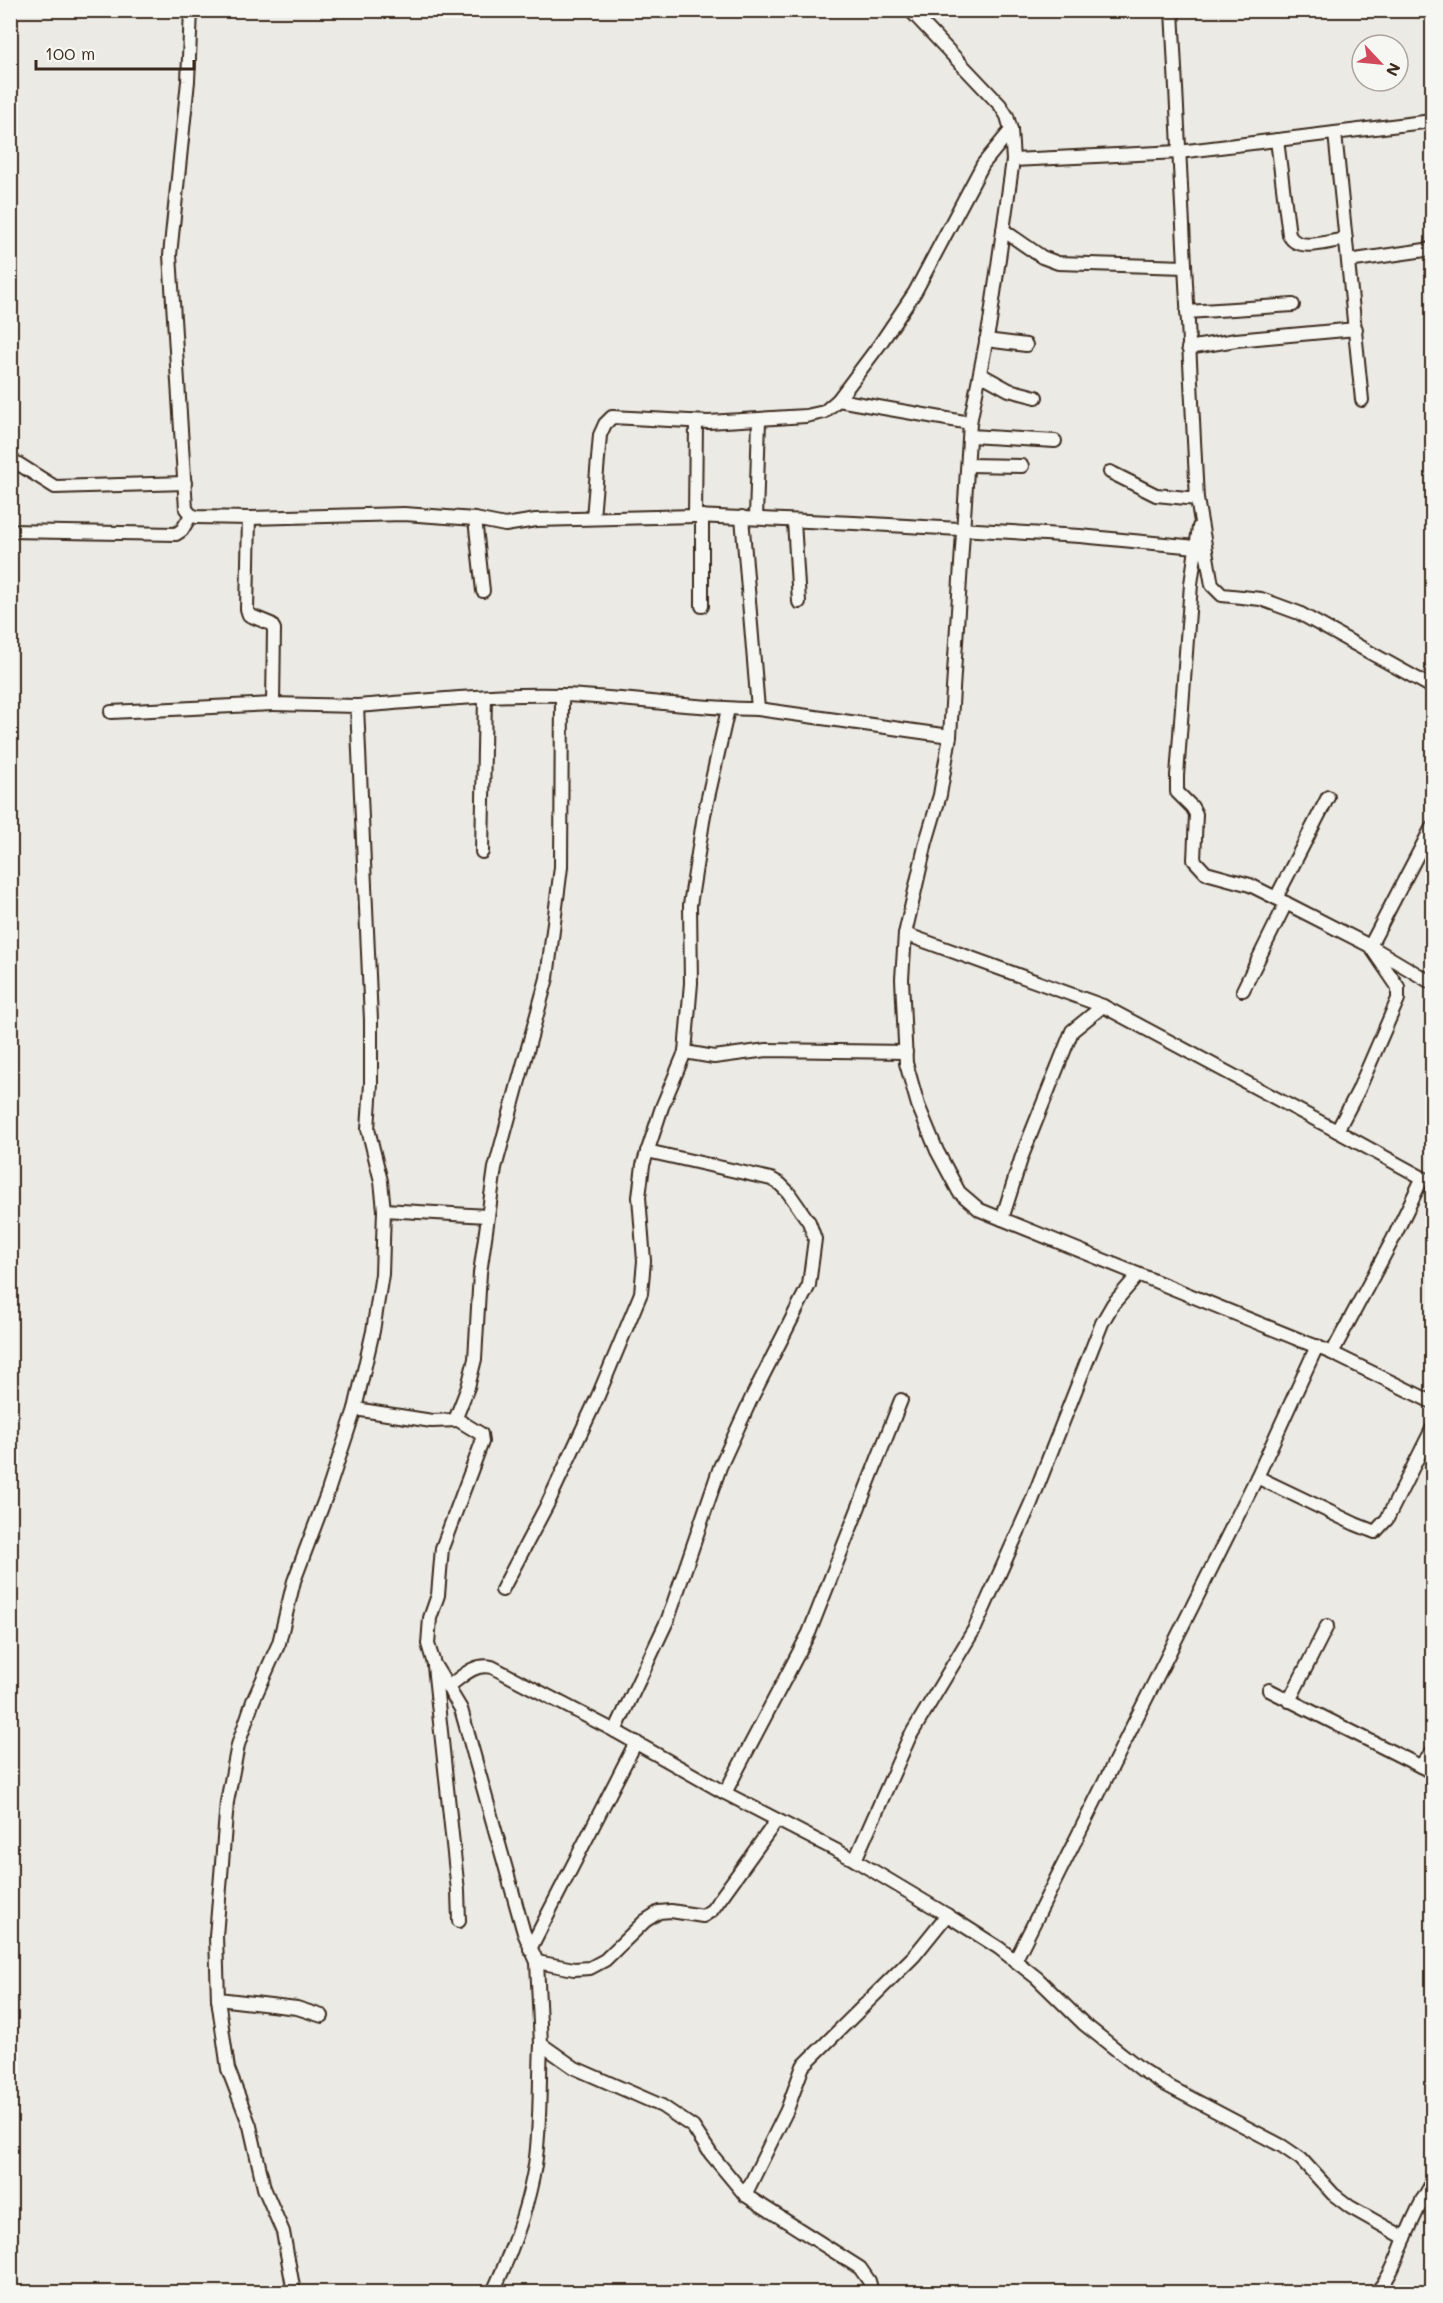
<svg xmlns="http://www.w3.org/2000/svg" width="1443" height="2303" font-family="Mali,sans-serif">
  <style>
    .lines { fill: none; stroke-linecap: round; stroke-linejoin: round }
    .minor-casing { stroke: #3b2a1e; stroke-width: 16 }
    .minor { stroke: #f6f6f2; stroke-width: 12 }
  </style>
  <rect width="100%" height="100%" fill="#ebeae5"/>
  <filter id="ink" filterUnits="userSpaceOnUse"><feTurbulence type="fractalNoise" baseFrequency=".0167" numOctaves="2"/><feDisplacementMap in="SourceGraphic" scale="12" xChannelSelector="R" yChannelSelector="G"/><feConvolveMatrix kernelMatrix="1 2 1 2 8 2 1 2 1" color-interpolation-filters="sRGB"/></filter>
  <g filter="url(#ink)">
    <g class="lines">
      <g class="minor-casing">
        <g id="minor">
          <polyline points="191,10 188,81 170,255 186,509 191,515 197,517 249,518 247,609 249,615 271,624 274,629 273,704 357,706 371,1020 371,1084 368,1129 381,1181 384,1210 382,1274 373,1331 355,1409 328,1491 294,1581 279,1643 253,1701 238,1745 227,1802 216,1936 218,1999 228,2069 250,2126 264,2188 283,2232 294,2292"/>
          <polyline points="910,10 1000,105 1007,116 1011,130 1013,160 990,322 970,423 950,736 940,795 926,842 905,934 902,979 906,1063 918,1105 937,1151 959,1192 980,1210 1332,1353 1432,1402"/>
          <polyline points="1172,10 1197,499 1212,585 1222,595 1261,599 1299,613 1432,687"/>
          <polyline points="1335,133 1362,400"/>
          <path d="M 1277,140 L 1289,235 C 1298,253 1330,241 1346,239"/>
          <polyline points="1013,160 1179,152 1432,121"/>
          <polyline points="1003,230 1042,257 1058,263 1185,267"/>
          <polyline points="1348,261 1432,249"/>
          <polyline points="1187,312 1293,305"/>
          <polyline points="986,340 1026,345"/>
          <polyline points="1188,348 1236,340 1356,329"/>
          <polyline points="980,374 1009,390 1036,397"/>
          <polyline points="838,400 970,423"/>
          <polyline points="970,436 1055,441"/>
          <polyline points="17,463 55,487 185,483"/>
          <polyline points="968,465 1022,466"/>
          <polyline points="1110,472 1156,495 1197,499"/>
          <polyline points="695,516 854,523 1080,536 1196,547"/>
          <polyline points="702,516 702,606"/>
          <polyline points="742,517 758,709"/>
          <polyline points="249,518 404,514 475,519 505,525 536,520 695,516 696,422"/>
          <polyline points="593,518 600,435 605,424 612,417 708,422 806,416 824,412 838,400 880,344 915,292 983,164 1011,130"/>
          <polyline points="756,518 759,420"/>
          <polyline points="475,519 483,591"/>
          <polyline points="794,521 799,602"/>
          <polyline points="1199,527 1191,584 1177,776 1177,792 1192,807 1196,814 1194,860 1206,873 1250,885 1276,898 1370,946 1432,983"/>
          <polyline points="10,531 176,534 182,530 191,515"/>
          <polyline points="562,695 561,867 547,978 495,1168 480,1273 475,1359 468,1387 457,1415 458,1420 481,1434 482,1442 442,1548 438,1595 430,1618 428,1644 434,1664 461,1709 524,1933 537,1962 541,2044 575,2068 662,2106 693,2127 711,2154 745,2195 860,2268 869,2281 872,2292"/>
          <path d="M 357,706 C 425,701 494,693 562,695 C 628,697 692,709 758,709 L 950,736"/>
          <polyline points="111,712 273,704"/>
          <polyline points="1432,827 1370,946 1398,987 1398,999 1358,1091 1337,1131 1432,1183"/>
          <polyline points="482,852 485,697"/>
          <polyline points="1276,898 1328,797"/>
          <polyline points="905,934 1103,1006 1337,1131"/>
          <polyline points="1243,990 1286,903"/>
          <polyline points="685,1052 714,1057 767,1050 906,1052"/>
          <polyline points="384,1210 487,1216"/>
          <polyline points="1002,1219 1022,1156 1072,1031 1103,1006"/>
          <polyline points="1317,1346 1257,1477 1355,1524 1375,1532 1387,1519 1432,1429"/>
          <polyline points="1332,1353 1393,1239 1422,1179"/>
          <polyline points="355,1409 432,1421 458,1420"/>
          <polyline points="502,1590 548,1503 598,1396 641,1293 644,1261 639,1197 643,1165 662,1107 685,1052 691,983 690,905 704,815 728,709"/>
          <polyline points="434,1666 458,1891 459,1921"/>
          <path d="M 449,1686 C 463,1676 474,1663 492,1667 L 615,1731 L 725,1793 L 855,1860 L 947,1915 L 999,1948 L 1037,1978 L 1084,2024 L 1142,2070 L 1166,2085 L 1282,2146 L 1301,2159 L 1333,2194 L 1350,2207 L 1405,2238"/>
          <polyline points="1269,1690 1432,1772"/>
          <polyline points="1289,1701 1327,1626"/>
          <polyline points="615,1731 668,1619 720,1467 752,1397 809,1285 815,1239 809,1222 788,1192 780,1184 771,1179 647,1151"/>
          <polyline points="1420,1766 1432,1752"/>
          <polyline points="725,1793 809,1633 901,1400"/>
          <polyline points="855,1860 909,1738 975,1628 1031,1503 1102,1323 1113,1304 1138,1275"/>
          <polyline points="530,1949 636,1742"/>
          <polyline points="1015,1961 1257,1477"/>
          <polyline points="537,1962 574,1969 590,1968 605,1960 645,1921 659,1912 671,1911 703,1916 712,1910 777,1820"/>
          <polyline points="218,1999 297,2008 322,2016"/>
          <polyline points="745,2195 787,2110 803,2066 914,1956 947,1915"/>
          <polyline points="1422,2200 1432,2207"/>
          <path d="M 493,2292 C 511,2253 528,2208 535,2165 C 541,2125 539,2084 541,2044"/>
          <path d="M 1376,2292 C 1391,2278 1397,2257 1405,2238 C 1413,2219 1422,2200 1432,2183"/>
        </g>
      </g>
      <use href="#minor" class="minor"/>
    </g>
  </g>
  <rect width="1443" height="2303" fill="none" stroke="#f6f6f2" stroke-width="36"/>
  <rect x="18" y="18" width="1407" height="2267" fill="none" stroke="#3b2a1e" stroke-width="2" filter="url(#ink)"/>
  <g transform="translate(1380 63) rotate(116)"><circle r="28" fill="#f6f6f2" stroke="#aba49d" stroke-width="1.5"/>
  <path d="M0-4.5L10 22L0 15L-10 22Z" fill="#d1495b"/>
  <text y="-9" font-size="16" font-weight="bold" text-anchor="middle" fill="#3b2a1e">N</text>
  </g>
  <path d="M36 60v9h158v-9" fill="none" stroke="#3b2a1e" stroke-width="3"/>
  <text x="45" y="60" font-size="18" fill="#3b2a1e" stroke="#f6f6f2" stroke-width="4.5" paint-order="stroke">100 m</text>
</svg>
